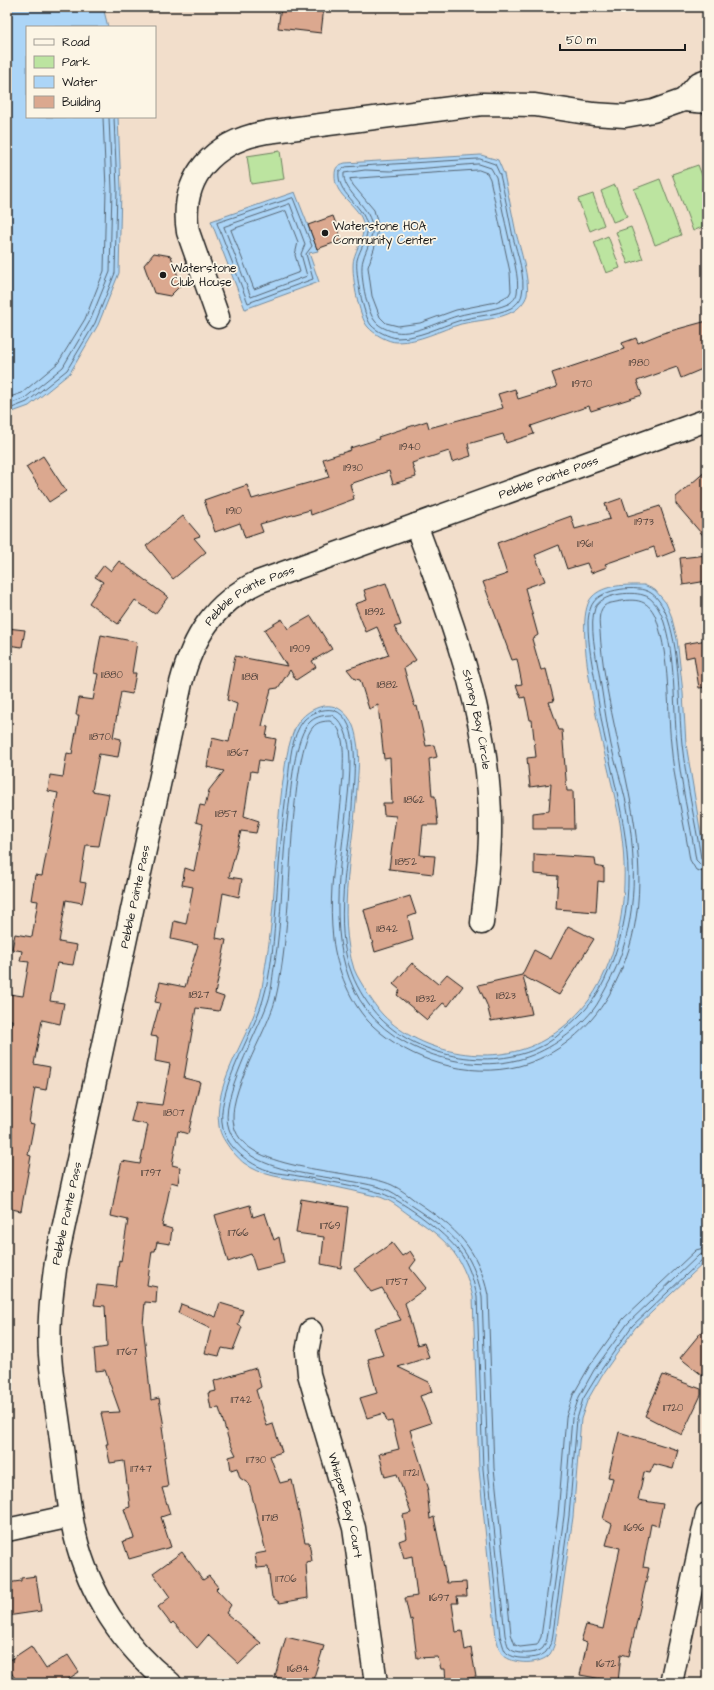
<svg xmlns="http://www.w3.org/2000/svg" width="714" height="1690" font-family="'Architects Daughter',sans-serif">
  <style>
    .green { fill: #bce4a0; stroke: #6c805e }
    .water { fill: #acd5f7; stroke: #728b9f }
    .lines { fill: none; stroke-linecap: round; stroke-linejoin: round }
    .shore { stroke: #566674; stroke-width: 1 }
    .building { fill: #dba88f; stroke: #1c1c1c }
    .minor-casing { stroke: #1c1c1c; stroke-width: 25 }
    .minor { stroke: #fcf5e5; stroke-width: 22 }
    .poi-dot { fill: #1c1c1c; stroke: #fcf5e5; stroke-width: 1.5 }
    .labels { text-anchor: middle; stroke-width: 3.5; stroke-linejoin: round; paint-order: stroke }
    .number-label { font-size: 10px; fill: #4c3f39 }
    .poi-label { font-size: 12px; fill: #1c1c1c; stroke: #fcf5e5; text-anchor: start }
    .street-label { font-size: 12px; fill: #1c1c1c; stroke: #fcf5e5 }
  </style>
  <rect width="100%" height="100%" fill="#f2decb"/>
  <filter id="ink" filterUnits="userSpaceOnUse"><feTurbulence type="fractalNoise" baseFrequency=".025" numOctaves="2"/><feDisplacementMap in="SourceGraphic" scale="8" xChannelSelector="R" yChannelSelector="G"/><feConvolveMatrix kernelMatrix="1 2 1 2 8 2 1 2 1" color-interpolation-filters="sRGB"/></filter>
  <g filter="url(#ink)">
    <g class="green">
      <polygon points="280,151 284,179 251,184 247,156"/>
      <polygon points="698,165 707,188 707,225 693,231 672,174"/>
      <polygon points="660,179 681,235 655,245 634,189"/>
      <polygon points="615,185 627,217 613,222 601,191"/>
      <polygon points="593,194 604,225 590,231 578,199"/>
      <polygon points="631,227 643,259 628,264 616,232"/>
      <polygon points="608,236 620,268 606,273 594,242"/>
    </g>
    <g class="water">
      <polygon points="7,7 103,7 108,27 27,27 27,117 118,117 121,189 119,273 98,325 70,373 29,406 7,414"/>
      <path d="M 481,155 L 498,160 L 504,174 C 508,193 512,213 516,233 C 520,248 530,280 527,295 C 525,302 519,308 514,311 C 498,320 478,320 461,324 C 440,330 420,342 397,342 C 388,342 374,334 368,327 C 359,318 350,270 354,258 C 358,244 368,232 361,217 C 353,202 334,194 335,175 C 335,167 338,165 345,163 Z"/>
      <polygon points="295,192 318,251 309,253 319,282 245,309 211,221"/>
      <path d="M 644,585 L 655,590 L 666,603 L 671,615 L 677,639 L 683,693 L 686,744 L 707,871 L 707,1260 L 635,1328 L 602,1375 L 587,1401 L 581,1419 L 573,1517 L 555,1642 C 554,1646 552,1651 550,1654 C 541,1665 513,1665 503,1655 C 499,1651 498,1643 496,1637 L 479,1469 L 473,1297 C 462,1253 445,1238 408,1214 C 401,1209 393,1202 385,1199 C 380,1196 373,1196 367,1194 C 347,1189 326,1185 305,1181 C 284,1178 261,1176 244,1163 C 241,1161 234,1153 231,1150 C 226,1143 220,1135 219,1126 C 212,1081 254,1032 262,988 C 264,973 267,958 269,943 C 276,892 275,840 282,788 C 285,767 287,745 296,726 C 304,711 326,699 341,710 C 352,718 355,729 357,742 C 360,757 358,772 357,787 C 354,845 336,913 354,969 C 357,977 363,985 367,993 C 372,1000 377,1009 383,1015 C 422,1055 496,1068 544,1040 C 559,1032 575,1018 586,1004 C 611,973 623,924 624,884 C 625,857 622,829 616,803 C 609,767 568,623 592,597 C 604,584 627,585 644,585 Z"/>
    </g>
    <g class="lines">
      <g class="shore">
        <path d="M 480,159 L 495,164 L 500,175 C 505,196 509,217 513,237 C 517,253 526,278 522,294 C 521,300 516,305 511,308 C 495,316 476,315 458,321 C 439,327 419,338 397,338 C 389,337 376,331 371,325 C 363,315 355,272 357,260 C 360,248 369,238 367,225 C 363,204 336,194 339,171 L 346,167 Z"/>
        <path d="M 479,164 L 491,168 L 496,177 C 500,198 504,218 509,239 C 512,254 520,278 517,293 C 516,298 512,302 508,304 C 492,311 474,311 457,316 C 440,321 415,335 396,332 C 390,331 379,327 375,321 C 367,312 359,272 363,260 C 366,248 374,238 372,225 C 368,204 342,191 344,173 L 365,170 L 390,171 Z"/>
        <polygon points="479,170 487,173 490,179 510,272 511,291 509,295 496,302 456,310 420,323 398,326 386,323 380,317 372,296 368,267 376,243 378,225 374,210 353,185 350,179"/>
        <polygon points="293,198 312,246 306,254 313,279 248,303 217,223"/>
        <polygon points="290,204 305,244 301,254 307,276 251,297 224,227"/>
        <polygon points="286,211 298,242 295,255 300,272 254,289 231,230"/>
        <polyline points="7,398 22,393 58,363 85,319 104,271 106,189 103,117"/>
        <polyline points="7,405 25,398 63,367 90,321 110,272 112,189 109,117"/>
        <polyline points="7,410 27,402 67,370 95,323 115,273 117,189 114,117"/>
        <path d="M 707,862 L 703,861 L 701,858 C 695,820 686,782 682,744 C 678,703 681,658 668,619 C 665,610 659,598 651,593 C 638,584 601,589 593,603 C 590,607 588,617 588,623 C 588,644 592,665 596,685 C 599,706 602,727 607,748 C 623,819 641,882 615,954 C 607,977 597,1000 578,1017 C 568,1026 558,1037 546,1044 C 496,1072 420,1059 380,1018 C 369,1007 357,988 352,974 C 332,925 349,858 352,807 C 353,784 363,718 333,710 C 323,708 311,713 304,720 C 291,736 290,761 288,780 C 282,822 279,864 276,906 C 274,937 272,970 263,1000 C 253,1035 214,1093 223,1129 C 228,1148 249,1164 267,1170 C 277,1174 289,1174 298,1176 C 326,1181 354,1185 381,1193 C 404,1201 451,1237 463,1257 C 470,1269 474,1283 477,1296 L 483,1469 L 500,1636 C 502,1641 503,1647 505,1651 C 512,1661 538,1660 546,1652 C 548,1649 550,1644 552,1641 L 569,1516 L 577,1419 L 583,1399 L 599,1373 L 632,1326 L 703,1259 L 707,1258"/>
        <path d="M 707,867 L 701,865 L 696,860 C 690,821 680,782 677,743 C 673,702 676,658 663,619 C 660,610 653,597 643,595 C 630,591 601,594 595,608 C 589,625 596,656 599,673 C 603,697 606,721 611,745 C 615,764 622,783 626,802 C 638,864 638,932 606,988 C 602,995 598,1004 593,1010 C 573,1034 546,1053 517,1060 C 481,1069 440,1061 408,1044 C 267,969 393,753 332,715 C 325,715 317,716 311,721 C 294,735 291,792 288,813 C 281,865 283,917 274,968 C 272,979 272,991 268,1002 C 258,1032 218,1100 229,1129 C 247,1181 344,1173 388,1190 C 397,1194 406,1202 414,1207 C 452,1232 472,1250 482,1296 L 488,1468 L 505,1635 C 506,1639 507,1644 509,1648 C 514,1655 537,1655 543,1648 C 544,1646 546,1642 547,1639 L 564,1516 L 572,1418 L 579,1397 L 594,1370 L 628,1323 L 699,1255 L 707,1253"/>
        <path d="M 707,873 L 696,870 L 690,860 C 684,821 674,783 671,744 C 667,704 670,660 657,621 C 650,599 636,598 616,602 C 612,603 607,603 604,606 C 598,612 599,624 600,631 C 607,757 678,874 609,995 C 589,1029 557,1056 519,1066 C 469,1079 410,1061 373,1026 C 351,1006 336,967 333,939 C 331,922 331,903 332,886 C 335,849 341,813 343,776 C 343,761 345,744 339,730 C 336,725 335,725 330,721 C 324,721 317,722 313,727 C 300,741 295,803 293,823 C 288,882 289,943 275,1001 C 266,1034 226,1095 234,1126 C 246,1174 354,1168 392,1185 C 401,1189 409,1196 417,1202 C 456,1228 478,1248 488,1295 L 494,1468 L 511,1634 L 515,1645 L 520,1647 L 537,1645 L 541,1637 L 558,1515 L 566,1417 L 573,1395 L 589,1367 L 623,1319 L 696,1250 L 707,1247"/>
      </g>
    </g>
    <g class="building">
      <polygon points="281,7 324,7 321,33 278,28"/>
      <polygon points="333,216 342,240 317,249 308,225"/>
      <polygon points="154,253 171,256 181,285 170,296 154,293 144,265"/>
      <polygon points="707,321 707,367 681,378 677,367 637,381 642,395 591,411 589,406 531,426 534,434 506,443 503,434 468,444 471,456 452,462 449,451 412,463 416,477 393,484 389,471 350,484 354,499 311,515 310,510 260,524 263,532 245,538 240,523 215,532 204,500 247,485 252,499 329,477 323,459 351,450 350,448 379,439 378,437 427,421 429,428 503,408 498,394 515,389 518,399 557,387 552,373 624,349 622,343 636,338 638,343 663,333"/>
      <polygon points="43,456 66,491 49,502 26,467"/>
      <polygon points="707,470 707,540 676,504 676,497"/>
      <polygon points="622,498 628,516 660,506 675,551 657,558 654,547 605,564 607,567 591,573 587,563 567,569 559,545 535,555 545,581 525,588 538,635 532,639 541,670 546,669 554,701 549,702 559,730 562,730 567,791 573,791 574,829 533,829 533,813 549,811 551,784 530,787 527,758 536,757 532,720 530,720 525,697 521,698 516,685 522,684 517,659 512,660 483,582 507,574 497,543 571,516 575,529 610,519 605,504"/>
      <polygon points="183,516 200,536 194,538 206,552 173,579 146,546"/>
      <polygon points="707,555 707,581 683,585 680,558"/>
      <polygon points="119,561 168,597 155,614 135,600 118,624 89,603 103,582 95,577 104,565 111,571"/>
      <polygon points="386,583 401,625 394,627 416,660 404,668 415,707 417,706 426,746 434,745 437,757 429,759 432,796 435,796 438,825 423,825 420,855 435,856 433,874 389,869 396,816 384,815 383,803 392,803 390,758 384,759 378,705 369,709 360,680 355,679 347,669 389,655 377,627 366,632 355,604 367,600 364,590"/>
      <polygon points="311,616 332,649 312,661 316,667 296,680 290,670 278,688 271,689 262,726 268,727 266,737 276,739 272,762 259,760 257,772 251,771 244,816 259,821 256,833 241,831 229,877 242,879 239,897 223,893 216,938 226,940 215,994 224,997 219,1011 196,1008 184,1078 200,1082 188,1134 178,1131 172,1165 180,1167 178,1184 171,1182 162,1226 172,1229 170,1244 157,1242 155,1251 152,1251 147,1285 157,1287 156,1303 145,1302 143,1324 151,1400 159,1398 164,1427 162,1427 166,1456 164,1457 168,1487 162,1488 170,1514 161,1517 171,1547 129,1559 123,1541 134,1538 124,1509 130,1507 124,1461 110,1463 106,1444 108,1444 101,1413 120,1412 105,1370 96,1371 94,1349 107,1347 105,1306 94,1305 97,1285 116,1287 119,1260 121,1261 128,1220 111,1216 118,1178 122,1161 140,1164 148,1125 131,1121 136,1102 162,1105 170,1064 155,1061 158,1037 151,1036 160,1003 155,1002 160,982 185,987 198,945 171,939 174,921 186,924 193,887 182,885 185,868 194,871 203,824 196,822 200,805 205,806 209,790 224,771 207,767 212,738 229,742 237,704 227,700 235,656 287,666 264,630 282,619 288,629"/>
      <polygon points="7,628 25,630 22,647 7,645"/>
      <polygon points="101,635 137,642 132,673 136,673 132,694 121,692 113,737 121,739 118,757 99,754 92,791 109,794 99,846 86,845 80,882 86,883 82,903 66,900 59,942 77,945 73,965 57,963 50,1001 64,1003 60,1024 42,1020 34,1064 50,1067 46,1090 35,1088 29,1123 34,1124 28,1155 31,1156 21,1211 7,1208 7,1049 12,1020 7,1020 7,1006 9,994 23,996 29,962 20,961 22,951 12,949 15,934 32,937 38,901 31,900 35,875 42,876 58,793 48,791 50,775 63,777 67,753 72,754 79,715 76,715 79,698 93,700 98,674 94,673"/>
      <polygon points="707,640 707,687 699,688 694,656 686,658 684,644"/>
      <polygon points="534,854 595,858 596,866 604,868 604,882 598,881 596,912 556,909 558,876 534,874"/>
      <polygon points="410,896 416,914 408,917 413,940 375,952 364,910"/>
      <polygon points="568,926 594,939 559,995 523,976 532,1014 491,1021 487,1005 478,985 522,975 534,950 551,959"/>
      <polygon points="412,963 438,984 447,974 463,986 448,1006 443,1003 427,1020 397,995 400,990 393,984"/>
      <polygon points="301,1199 348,1207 341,1268 321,1264 324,1237 296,1233"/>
      <polygon points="250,1205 253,1217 265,1213 274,1240 279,1237 284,1263 256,1270 251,1254 228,1262 215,1215"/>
      <polygon points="392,1243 402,1256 410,1251 416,1260 410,1268 426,1288 405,1303 417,1345 424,1343 429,1357 398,1367 429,1382 432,1392 420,1396 431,1423 410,1430 429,1490 427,1490 430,1519 434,1517 447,1583 466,1582 467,1596 457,1596 458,1603 452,1603 456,1632 462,1631 465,1650 471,1648 476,1677 446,1682 445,1669 441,1669 438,1657 417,1658 412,1619 410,1620 405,1598 417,1596 412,1556 404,1558 399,1541 407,1538 403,1515 411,1513 397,1474 385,1477 379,1454 399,1449 392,1421 387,1422 384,1413 367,1418 360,1398 377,1393 368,1359 383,1355 374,1328 401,1320 382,1288 371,1292 354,1269"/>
      <polygon points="220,1303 243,1310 238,1325 242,1327 233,1350 222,1348 219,1356 205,1353 211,1329 178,1313 181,1304 216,1317"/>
      <polygon points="707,1325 707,1379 680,1358"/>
      <polygon points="256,1368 261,1387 256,1390 267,1426 273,1424 282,1452 270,1456 280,1483 292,1480 305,1542 309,1542 312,1561 306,1562 308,1598 280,1603 272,1597 268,1567 257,1568 255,1554 266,1552 249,1484 240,1478 237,1468 231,1470 229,1457 236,1455 229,1441 219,1408 211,1409 208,1393 216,1391 214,1381"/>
      <polygon points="663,1375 701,1389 701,1395 682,1435 645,1416"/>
      <polygon points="619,1432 678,1450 673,1469 654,1464 650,1473 644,1472 638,1500 663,1504 658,1526 651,1524 643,1567 649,1568 629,1656 621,1654 618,1682 580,1675 587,1643 581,1641 586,1625 603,1629 620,1548 606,1545 612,1524 603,1519 613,1478 608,1477"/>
      <polygon points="182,1552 203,1580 209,1576 218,1587 216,1589 231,1605 226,1613 261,1643 239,1664 208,1635 197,1648 173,1622 171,1624 158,1607 170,1597 153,1573"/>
      <polygon points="36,1576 41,1611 7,1616 7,1583 21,1581 21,1578"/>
      <polygon points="286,1637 324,1646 312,1683 279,1683 280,1678 275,1677"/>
      <polygon points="31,1646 46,1669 68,1655 79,1672 62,1683 18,1683 7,1666 7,1662"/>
    </g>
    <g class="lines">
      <g class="minor-casing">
        <g id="minor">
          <polyline points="684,100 699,83 707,80"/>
          <path d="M 218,317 L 188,232 C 179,176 215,141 267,132 L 482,104 L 535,105 L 593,114 L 625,116 L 653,111 L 684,100 L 707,102"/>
          <path id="s1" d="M 416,525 C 453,624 492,724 490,832 C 490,862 485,893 482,923"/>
          <path id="s2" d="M 311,1331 L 307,1352 L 309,1374 L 354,1528 L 376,1683"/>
          <polyline points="7,1530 71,1516"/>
          <path id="s3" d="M 170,1683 C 123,1646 89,1594 75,1535 C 68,1504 65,1471 61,1440 C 58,1416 54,1392 51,1367 C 47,1332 51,1297 56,1262 L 181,683 C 193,637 214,603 258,582 L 707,420"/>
          <polyline points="671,1683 707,1514"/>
        </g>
      </g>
      <use href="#minor" class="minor"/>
    </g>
  </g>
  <g class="poi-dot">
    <circle cx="325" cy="233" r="4"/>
    <circle cx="163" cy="275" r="4"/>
  </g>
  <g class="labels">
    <g class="number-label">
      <text x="639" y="366">11980</text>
      <text x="582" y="387">11970</text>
      <text x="410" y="450">11940</text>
      <text x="353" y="471">11930</text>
      <text x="234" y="514">11910</text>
      <text x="644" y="525">11973</text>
      <text x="585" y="547">11961</text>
      <text x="375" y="615">11892</text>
      <text x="300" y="652">11909</text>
      <text x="112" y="678">11880</text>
      <text x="250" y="680">11881</text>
      <text x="387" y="688">11882</text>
      <text x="100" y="740">11870</text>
      <text x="238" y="756">11867</text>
      <text x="414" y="803">11862</text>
      <text x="226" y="817">11857</text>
      <text x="406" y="865">11852</text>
      <text x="387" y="932">11842</text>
      <text x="199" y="998">11827</text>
      <text x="506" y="999">11823</text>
      <text x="426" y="1002">11832</text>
      <text x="174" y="1116">11807</text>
      <text x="151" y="1176">11797</text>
      <text x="330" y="1229">11769</text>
      <text x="238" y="1236">11766</text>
      <text x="397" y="1285">11757</text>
      <text x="127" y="1355">11767</text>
      <text x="241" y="1403">11742</text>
      <text x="673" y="1411">11720</text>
      <text x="256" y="1463">11730</text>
      <text x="141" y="1472">11747</text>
      <text x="411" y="1476">11721</text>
      <text x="270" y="1521">11718</text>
      <text x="634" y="1531">11696</text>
      <text x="286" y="1582">11706</text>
      <text x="439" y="1601">11697</text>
      <text x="606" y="1667">11672</text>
      <text x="298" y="1672">11684</text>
    </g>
    <g class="poi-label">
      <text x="333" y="230">Waterstone HOA<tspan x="333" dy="14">Community Center</tspan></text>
      <text x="171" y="272">Waterstone<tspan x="171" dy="14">Club House</tspan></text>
    </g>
    <g class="street-label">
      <text dy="4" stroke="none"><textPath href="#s3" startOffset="1487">Pebble Pointe Pass</textPath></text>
      <text dy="4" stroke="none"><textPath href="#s3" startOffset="1164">Pebble Pointe Pass</textPath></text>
      <text dy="4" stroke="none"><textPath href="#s1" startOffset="204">Stoney Bay Circle</textPath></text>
      <text dy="4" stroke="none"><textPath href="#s3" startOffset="828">Pebble Pointe Pass</textPath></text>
      <text dy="4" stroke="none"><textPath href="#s3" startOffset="504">Pebble Pointe Pass</textPath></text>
      <text dy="4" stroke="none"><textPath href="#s2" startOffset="180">Whisper Bay Court</textPath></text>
    </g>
  </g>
  <rect width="714" height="1690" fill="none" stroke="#fcf5e5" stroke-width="24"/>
  <rect x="12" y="12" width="690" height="1666" fill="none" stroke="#1c1c1c" stroke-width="1.5" filter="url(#ink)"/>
  <rect x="26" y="26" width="130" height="92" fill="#fcf5e5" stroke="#a29e95"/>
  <rect x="34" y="39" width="20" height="6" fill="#fcf5e5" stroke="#a29e95"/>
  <text x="62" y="46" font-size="12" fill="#1c1c1c">Road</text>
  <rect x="34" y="56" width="20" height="12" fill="#bce4a0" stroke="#a29e95"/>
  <text x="62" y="66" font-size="12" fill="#1c1c1c">Park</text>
  <rect x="34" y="76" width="20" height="12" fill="#acd5f7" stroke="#a29e95"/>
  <text x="62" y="86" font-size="12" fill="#1c1c1c">Water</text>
  <rect x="34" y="96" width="20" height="12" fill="#dba88f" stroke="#a29e95"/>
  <text x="62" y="106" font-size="12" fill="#1c1c1c">Building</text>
  <path d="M560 44v6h125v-6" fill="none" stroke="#1c1c1c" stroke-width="2"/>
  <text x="566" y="44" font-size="12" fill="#1c1c1c" stroke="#fcf5e5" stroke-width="3" paint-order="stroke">50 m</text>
</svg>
